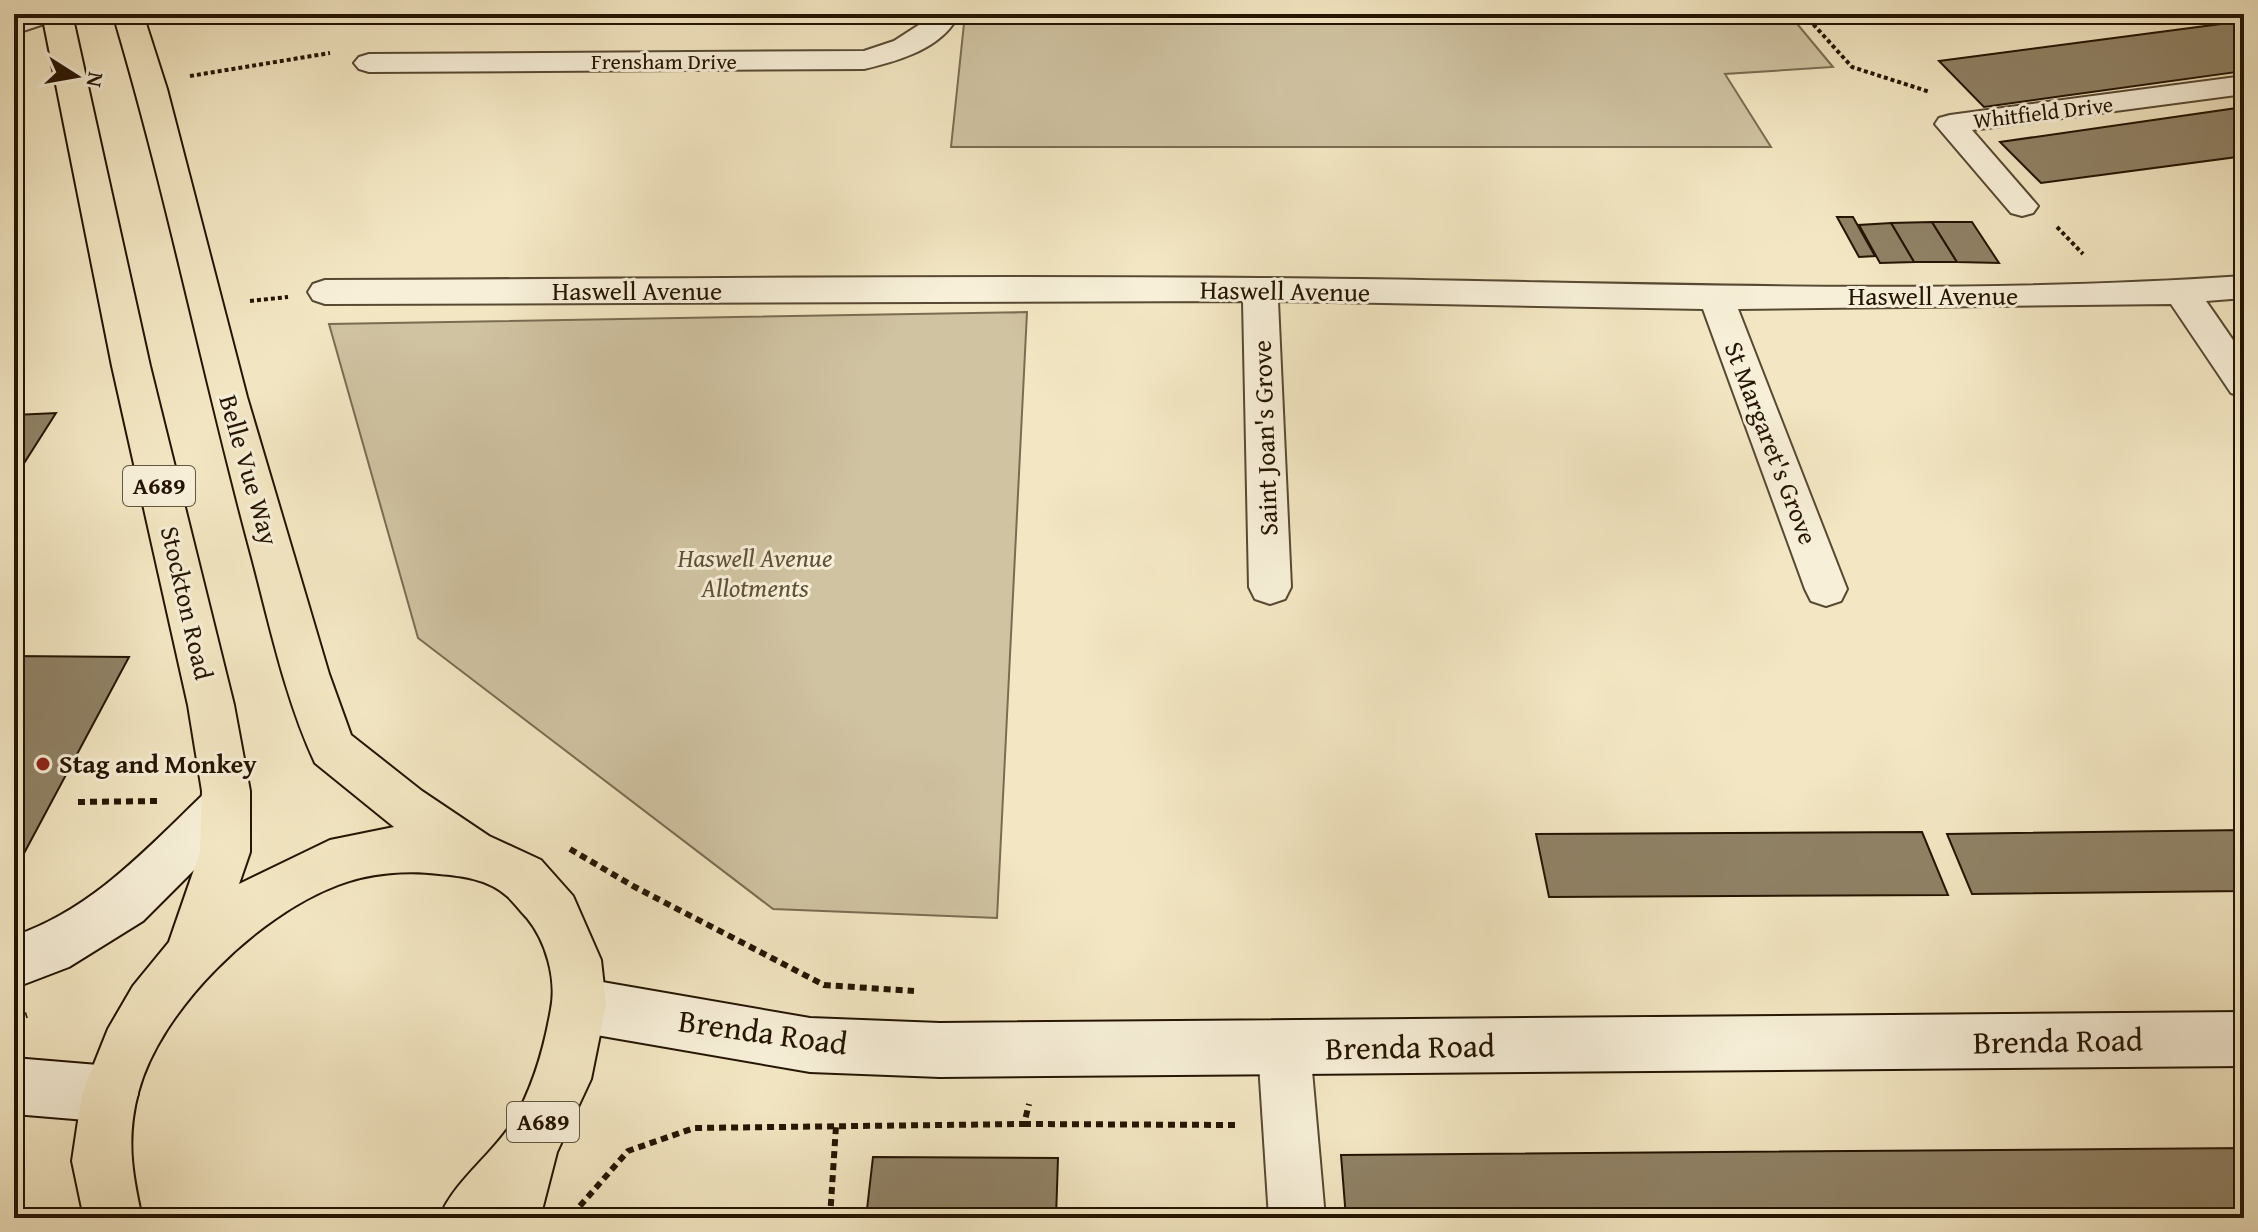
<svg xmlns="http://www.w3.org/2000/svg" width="2258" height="1232" font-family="'Gentium Book Plus',serif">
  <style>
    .green { fill: #d0c3a2; stroke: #7a6c52; stroke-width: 2 }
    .building { fill: #908266; stroke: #241402; stroke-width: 2 }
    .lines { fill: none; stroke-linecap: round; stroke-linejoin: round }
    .lane-casing { stroke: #584932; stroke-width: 4 }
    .street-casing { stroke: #584932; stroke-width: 4 }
    .secondary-casing { stroke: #241402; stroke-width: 4 }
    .highway-casing { stroke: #241402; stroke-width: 4 }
    .path-far1 { stroke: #241402; stroke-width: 4; stroke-dasharray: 4 3; stroke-linecap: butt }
    .path { stroke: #241402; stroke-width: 6; stroke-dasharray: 7 5; stroke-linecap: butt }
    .lane { fill: #f7efd8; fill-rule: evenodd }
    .street { fill: #f7efd8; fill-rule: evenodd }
    .secondary { fill: #f7efd8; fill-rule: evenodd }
    .highway { fill: #f3e7c3; fill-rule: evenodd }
    .poi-dot { fill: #8f2418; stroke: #f7efd8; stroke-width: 3 }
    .labels { text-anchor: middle; stroke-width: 6; stroke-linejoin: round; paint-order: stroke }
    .far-street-label { font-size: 22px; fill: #241402; stroke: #f7efd8 }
    .shield { fill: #f7efd8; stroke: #635642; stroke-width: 2 }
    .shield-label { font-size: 24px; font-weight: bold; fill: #241402 }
    .street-label { font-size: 26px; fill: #241402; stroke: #f7efd8 }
    .park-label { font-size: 26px; font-style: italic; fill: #60513a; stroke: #f7efd8 }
    .poi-label { font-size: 26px; font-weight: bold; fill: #241402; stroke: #f7efd8; text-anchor: start }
    .near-street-label { font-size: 32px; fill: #241402; stroke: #f7efd8 }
  </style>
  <rect width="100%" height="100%" fill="#f3e7c3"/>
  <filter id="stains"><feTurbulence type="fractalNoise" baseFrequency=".0025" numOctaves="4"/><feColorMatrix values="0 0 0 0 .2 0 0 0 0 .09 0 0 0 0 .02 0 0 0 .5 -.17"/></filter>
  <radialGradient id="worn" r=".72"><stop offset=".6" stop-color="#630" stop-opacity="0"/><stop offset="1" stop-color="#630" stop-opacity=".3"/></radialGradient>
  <g class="green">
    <polygon points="965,14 1789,14 1833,67 1725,74 1771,147 951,147"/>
    <polygon points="1027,312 997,918 773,909 418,638 329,324"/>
  </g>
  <g class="building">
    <polygon points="2244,21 2244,71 1984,107 1939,61"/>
    <polygon points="2244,107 2244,156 2041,183 2000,142"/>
    <polygon points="1837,217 1853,217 1875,256 1859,257"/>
    <polygon points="1932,222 1957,262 1914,262 1891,223"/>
    <polygon points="1932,222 1972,222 1999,263 1957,262"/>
    <polygon points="1891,223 1914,262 1880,263 1859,225"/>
    <polygon points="56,413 14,479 14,415"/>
    <polygon points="14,656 129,657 14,872"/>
    <polygon points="2244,830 2244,891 1972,894 1947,834"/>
    <polygon points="1922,832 1948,895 1549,897 1536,834"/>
    <polygon points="2244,1148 2244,1218 1346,1218 1341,1155"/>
    <polygon points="873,1157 1058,1158 1056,1218 866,1218"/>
  </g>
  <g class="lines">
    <g class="lane-casing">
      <polygon id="lane" points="52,14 63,14 65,17 14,34 14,25"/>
    </g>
    <g class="street-casing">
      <g id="street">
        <path d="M 926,14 L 954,14 L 953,24 C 934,51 894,62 864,69 L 369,72 L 359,69 L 354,63 L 359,57 L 369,54 L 864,51 L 894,41 L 925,21 Z"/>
        <polygon points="2244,76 2244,94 1972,130 2038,206 2033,213 2022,216 2011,213 1935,124 1939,118 1950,115"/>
        <path d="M 2244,276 L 2244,298 L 2206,301 L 2244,356 L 2244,397 L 2231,393 L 2171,304 L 1738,309 L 1847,589 L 1841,601 L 1826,606 L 1811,601 L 1805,589 L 1703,309 L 1278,301 L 1291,587 L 1285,599 L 1270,604 L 1255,599 L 1249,587 L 1243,301 L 325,304 L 313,300 L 308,292 L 313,284 L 325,280 C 637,279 949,275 1261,278 C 1588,280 1917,298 2244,276 Z"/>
        <polygon points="1284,1022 1302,1030 1310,1048 1325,1218 1269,1218 1258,1048 1266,1030"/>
      </g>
    </g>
    <g class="secondary-casing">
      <g id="secondary">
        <path d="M 226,783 L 243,789 L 250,805 L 243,821 L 143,921 L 69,967 L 14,988 L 14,936 C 94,909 149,846 209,789 Z"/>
        <polygon points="579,978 810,1018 940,1023 2244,1012 2244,1066 940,1077 810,1072 579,1032 560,1024 552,1005 560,986"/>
        <polygon points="14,1058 110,1066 130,1074 138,1094 130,1114 110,1122 14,1114"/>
      </g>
    </g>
    <g class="highway-casing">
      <path id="highway" d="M 42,14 L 72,14 L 150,366 L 234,705 L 250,791 L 250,852 L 239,884 L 330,840 L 394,827 L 315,763 C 283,694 268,616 248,543 C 201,367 165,188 113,14 L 143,14 L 167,89 L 247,397 L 329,674 L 351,735 L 422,791 L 489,836 L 541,860 L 573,896 L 601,960 L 606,1005 L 591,1079 L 557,1152 L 540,1218 L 439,1218 C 455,1180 490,1157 512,1123 C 533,1088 544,1049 551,1009 C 557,979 546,941 527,918 C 520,911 514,902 507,896 C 488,879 462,876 439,874 C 406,870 369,873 338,885 C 258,915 160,1009 138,1093 C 126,1139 132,1173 142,1218 L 84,1218 L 72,1161 L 82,1094 L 108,1029 L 133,986 L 169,942 L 200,852 L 202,791 L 188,705 L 112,366 Z"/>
    </g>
    <g class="path-far1">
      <polyline points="1804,14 1852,67 1930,92"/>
      <polyline points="190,76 330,53"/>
      <polyline points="2057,227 2083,254"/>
      <polyline points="250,301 288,297"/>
    </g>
    <g class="path">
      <polyline points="78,802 157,801"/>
      <polyline points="570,849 633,886 824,985 914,991"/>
      <polyline points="14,1019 27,1015"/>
      <polyline points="1024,1124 1235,1125"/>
      <polyline points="572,1215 628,1151 694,1128 1024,1124 1029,1104"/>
      <polyline points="830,1218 836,1126"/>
    </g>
    <use href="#lane" class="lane"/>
    <use href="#street" class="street"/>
    <use href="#secondary" class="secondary"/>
    <use href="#highway" class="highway"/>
  </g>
  <circle class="poi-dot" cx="43" cy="764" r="8"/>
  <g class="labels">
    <g class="far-street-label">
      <text x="664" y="69">Frensham Drive</text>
      <text transform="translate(2043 112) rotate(-7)" y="8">Whitfield Drive</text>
    </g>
    <g class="shield">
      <rect x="123" y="466" width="72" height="40" rx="6"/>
      <rect x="507" y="1102" width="72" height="40" rx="6"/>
    </g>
    <g class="shield-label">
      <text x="159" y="494">A689</text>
      <text x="543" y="1130">A689</text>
    </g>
    <g class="street-label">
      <text x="637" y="300">Haswell Avenue</text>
      <text transform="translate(1285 291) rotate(1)" y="9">Haswell Avenue</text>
      <text x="1933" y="305">Haswell Avenue</text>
      <text transform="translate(1265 438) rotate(-92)" y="9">Saint Joan's Grove</text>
      <text transform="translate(1771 443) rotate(69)" y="9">St Margaret's Grove</text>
      <text transform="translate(249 470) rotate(74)" y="9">Belle Vue Way</text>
      <text transform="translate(187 603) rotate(77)" y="9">Stockton Road</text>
    </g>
    <g class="park-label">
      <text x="755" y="567">Haswell Avenue<tspan x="755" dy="30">Allotments</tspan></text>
    </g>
    <g class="poi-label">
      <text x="59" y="773">Stag and Monkey</text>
    </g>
    <g class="near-street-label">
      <text transform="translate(763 1032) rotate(8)" y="11">Brenda Road</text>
      <text transform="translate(2058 1041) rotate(-1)" y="11">Brenda Road</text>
      <text transform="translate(1410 1047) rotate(-1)" y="11">Brenda Road</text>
    </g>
  </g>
  <rect width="2258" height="1232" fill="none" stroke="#f3e7c3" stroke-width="48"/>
  <rect x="16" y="16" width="2226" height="1200" fill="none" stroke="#241402" stroke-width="4"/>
  <rect x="24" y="24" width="2210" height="1184" fill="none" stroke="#241402" stroke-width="2"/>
  <g transform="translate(76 76) rotate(101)" stroke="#f7efd8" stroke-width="6" paint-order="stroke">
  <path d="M0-6L14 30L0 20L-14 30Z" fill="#241402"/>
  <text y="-12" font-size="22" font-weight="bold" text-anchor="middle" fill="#241402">N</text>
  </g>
  <rect width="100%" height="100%" filter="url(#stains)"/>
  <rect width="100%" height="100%" fill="url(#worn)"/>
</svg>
